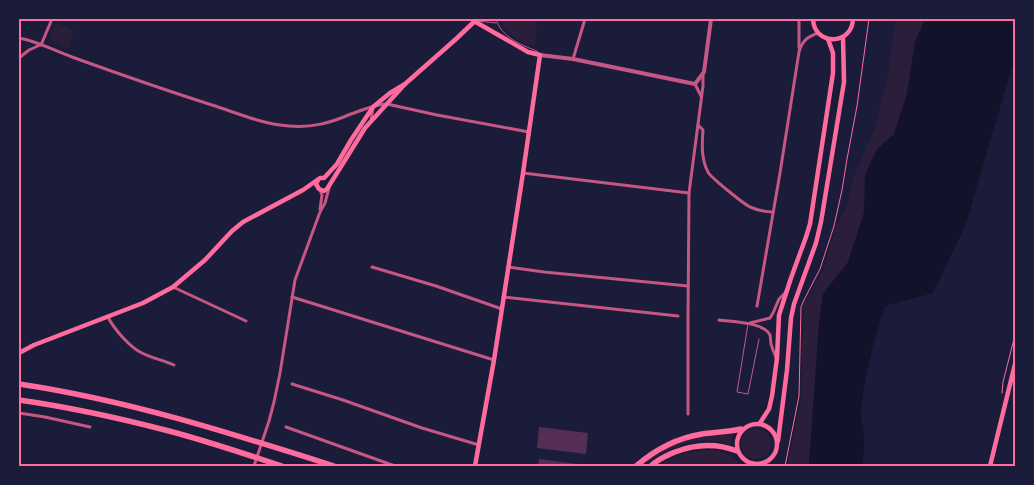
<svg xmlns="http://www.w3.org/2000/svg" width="1034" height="485" font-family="'Asap Condensed',sans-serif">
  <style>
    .green { fill: #2a1e3b }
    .water { fill: #12122b }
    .building { fill: #542f53 }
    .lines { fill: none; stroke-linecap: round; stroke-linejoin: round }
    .path { stroke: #ff6b9d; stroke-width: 1 }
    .service { stroke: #c65784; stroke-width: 1 }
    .minor { stroke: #c65784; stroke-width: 3 }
    .tertiary { stroke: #c65784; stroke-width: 4 }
    .secondary { stroke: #ff6b9d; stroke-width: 4.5 }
    .primary { stroke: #ff6b9d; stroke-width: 4.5 }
    .motorway { stroke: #ff6b9d; stroke-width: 5.5 }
    .neatline { fill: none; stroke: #ff6b9d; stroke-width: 2 }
  </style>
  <rect width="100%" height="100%" fill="#1b1b3a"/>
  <g class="green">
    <path d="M 500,19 L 537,19 L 536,40 L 534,45 C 520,46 506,31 500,19 Z"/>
    <polygon points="895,19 925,19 915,42 907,94 894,134 877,149 865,175 864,213 848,262 823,294 819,323 809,466 787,466 802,396 802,343 804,304 823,271 835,229 846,208 853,178 876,126 888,74"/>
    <polygon points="56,23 74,31 68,49 54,43 50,36"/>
    <circle cx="756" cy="444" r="15"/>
    <path d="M 733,434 L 731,445 C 708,436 688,441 667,451 C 658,455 650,459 644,466 L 640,466 C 657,451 679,441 701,436 C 711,434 722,436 733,434 Z"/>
    <path d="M 712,450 C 725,451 732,456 741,466 L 658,466 C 674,455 693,451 712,450 Z"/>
  </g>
  <path class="water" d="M 925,19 L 1015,19 L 1015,64 L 1011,70 L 966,224 L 933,293 L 885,306 C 874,341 864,376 861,412 C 860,420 864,427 864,435 C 865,446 863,456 862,466 L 809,466 L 819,323 L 823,294 L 848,262 L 864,213 L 865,175 L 877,149 L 894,134 L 907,94 L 915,42 Z"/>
  <g class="building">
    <polygon points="539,427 588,433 586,454 537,448"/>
    <polygon points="539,459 585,465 585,466 538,466"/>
  </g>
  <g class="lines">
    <g class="path">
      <polyline points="1002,393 1003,382 1015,335"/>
      <polyline points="785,466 799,396 801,307 804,300 820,269 834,226 842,190 847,159 857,106 869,19"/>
    </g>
    <g class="service">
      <path d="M 496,19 C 501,37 521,45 537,51 L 538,53"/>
      <polyline points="478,21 496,23"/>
      <polyline points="748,324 737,392 748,394 759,339"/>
    </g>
    <g class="minor">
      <path d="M 19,38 C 37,41 55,51 72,57 C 119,74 165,90 212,105 C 237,113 262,124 289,126 C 312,128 330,123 351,114 C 363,110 375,104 387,104 L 437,115 L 529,132"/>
      <polyline points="41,45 52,19"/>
      <polyline points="799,48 799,19"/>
      <polyline points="19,58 29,50 40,45"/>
      <polyline points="573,59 585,19"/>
      <polyline points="695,84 701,96"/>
      <polyline points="371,121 373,107"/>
      <path d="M 698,125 L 703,130 C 702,144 701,159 708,172 C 710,177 744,204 750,207 C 757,210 765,212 773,212"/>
      <polyline points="523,173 689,193"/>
      <polyline points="320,209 322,195 320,190"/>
      <polyline points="372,267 436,286 502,309"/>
      <polyline points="508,267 544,272 688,286"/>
      <polyline points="173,287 246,321"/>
      <polyline points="292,297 494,360"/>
      <polyline points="503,297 678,316"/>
      <path d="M 757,306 L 780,173 L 799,52 C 802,41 807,37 818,33"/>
      <path d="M 108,317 C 114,329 129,346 140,352 C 151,358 163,360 174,365"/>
      <path d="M 719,320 C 732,322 764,322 770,335 C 771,339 770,343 772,347 C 773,351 775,354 776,358"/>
      <polyline points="750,323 770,318 773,313 779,299 786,292"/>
      <polyline points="292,384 343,400 422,428 479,445"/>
      <polyline points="19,413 45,417 90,427"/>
      <polyline points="688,414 688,317 689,193 703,86 703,75"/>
      <polyline points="286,427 395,466"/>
      <polyline points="254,466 269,421 274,402 280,373 295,280 320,212 325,203 329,188"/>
    </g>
    <polyline class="tertiary" points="540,55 573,59 695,84 704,72 711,19"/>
    <g class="secondary">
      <path d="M 813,19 C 814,46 852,46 853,19"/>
      <polyline points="474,21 528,52 540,55 523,173 494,360 475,466"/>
      <polyline points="318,180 316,184 319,189 324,191 327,189 365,128 405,84 456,39 477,19"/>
      <polyline points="19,353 34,345 143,303 173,287 205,260 232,231 243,222 303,190 320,178 324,178 337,164 351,140 373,107 390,93 405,84"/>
      <polyline points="760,423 769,409 772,396 777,358 779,315 791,278 806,237 810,224 833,73 833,53 828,39"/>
      <polyline points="778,441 787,370 791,318 794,304 816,243 821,222 844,82 843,37"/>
      <polyline points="990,466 1015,364"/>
    </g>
    <circle class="primary" cx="757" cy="444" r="20"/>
    <g class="motorway">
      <path d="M 19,384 C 127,400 230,433 334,466"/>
      <path d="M 19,400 C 69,407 119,418 169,431 C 207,441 245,454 282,466"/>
      <path d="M 636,466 C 656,449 677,438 702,434 C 715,432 728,432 741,429"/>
      <path d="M 651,466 C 658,459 666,456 675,452 C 696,444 716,443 737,451"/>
    </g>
  </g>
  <rect width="1034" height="485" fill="none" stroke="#1b1b3a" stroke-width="40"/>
  <rect x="20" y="20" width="994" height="445" class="neatline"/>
</svg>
